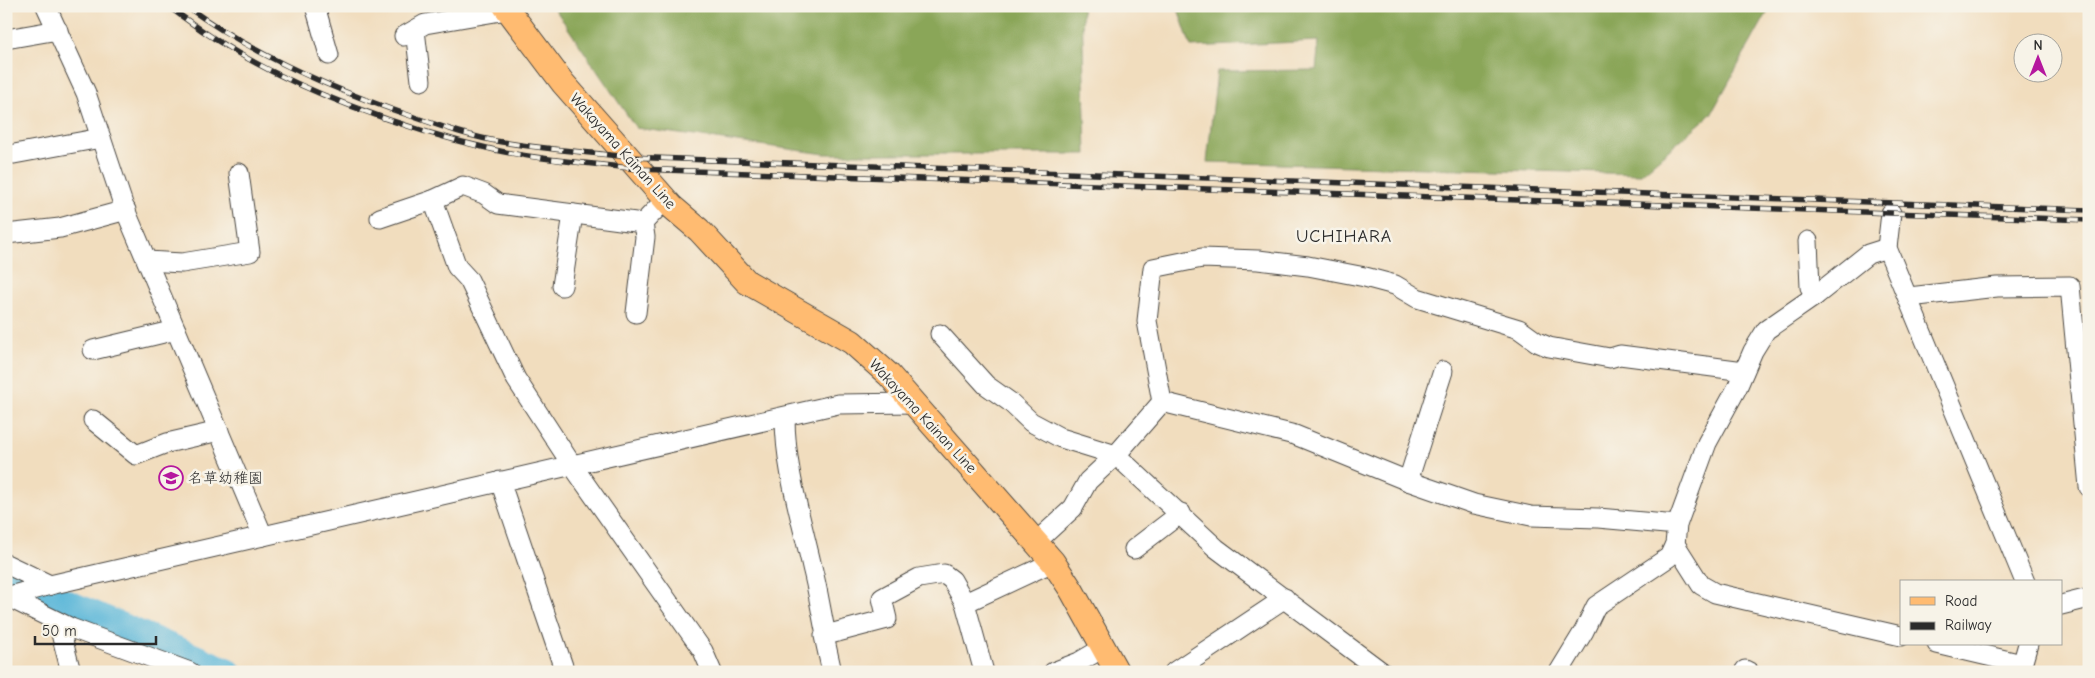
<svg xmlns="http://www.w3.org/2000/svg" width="2095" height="678" font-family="'Comic Neue','Klee One',sans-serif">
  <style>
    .forest { fill: #8aa659; stroke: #5a6842 }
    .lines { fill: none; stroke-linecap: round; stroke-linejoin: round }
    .river { stroke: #5bb7d9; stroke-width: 29 }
    .minor-casing { stroke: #494641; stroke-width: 21 }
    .major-casing { stroke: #494641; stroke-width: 26 }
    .minor { stroke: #fff; stroke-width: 19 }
    .major { stroke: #ffbb71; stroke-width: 24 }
    .rail-casing { stroke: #2b2b2b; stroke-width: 5.5 }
    .rail { stroke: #f7f3e8; stroke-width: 4; stroke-dasharray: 11; stroke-linecap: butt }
    .labels { text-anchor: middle; stroke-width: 5; stroke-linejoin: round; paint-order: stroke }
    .street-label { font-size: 15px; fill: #2b2b2b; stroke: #f7f3e8 }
    .poi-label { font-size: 15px; fill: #2b2b2b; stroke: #f7f3e8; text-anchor: start }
    .quarter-label { font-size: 18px; letter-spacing: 1px; fill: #2b2b2b; stroke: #f7f3e8 }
  </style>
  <rect width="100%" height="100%" fill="#f7f3e8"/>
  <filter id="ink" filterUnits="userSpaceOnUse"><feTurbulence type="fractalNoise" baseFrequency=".02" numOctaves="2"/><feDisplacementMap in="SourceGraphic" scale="10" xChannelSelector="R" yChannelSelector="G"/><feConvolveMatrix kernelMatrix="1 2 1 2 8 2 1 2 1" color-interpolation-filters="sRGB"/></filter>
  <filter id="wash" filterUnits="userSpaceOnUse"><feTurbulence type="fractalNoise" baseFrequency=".0096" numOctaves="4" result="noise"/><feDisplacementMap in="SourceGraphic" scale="20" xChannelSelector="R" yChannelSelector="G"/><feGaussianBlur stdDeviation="1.12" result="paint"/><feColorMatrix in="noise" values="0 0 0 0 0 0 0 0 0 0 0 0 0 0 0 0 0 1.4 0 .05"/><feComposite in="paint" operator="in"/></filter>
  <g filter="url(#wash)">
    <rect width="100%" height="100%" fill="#f1ddbe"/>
    <g class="forest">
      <polygon points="553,6 1082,6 1086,154 825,154 636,128"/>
      <polygon points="1177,6 1771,6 1711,114 1641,174 1207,162 1217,71 1316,70 1319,41 1191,47"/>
    </g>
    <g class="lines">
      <polyline class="river" points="6,578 227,672"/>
    </g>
  </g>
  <g filter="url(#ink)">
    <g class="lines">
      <g class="minor-casing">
        <g id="minor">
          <polyline points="46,6 86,93 124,207 263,536"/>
          <polyline points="315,6 329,55"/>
          <polyline points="415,30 421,81"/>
          <polyline points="404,36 425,24 507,10"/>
          <polyline points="6,39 58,30"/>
          <polyline points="14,154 101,138"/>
          <polyline points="433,200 457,267 469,280 516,379 572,465 703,651 712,672"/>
          <polyline points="1891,213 1887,248 2025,582"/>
          <polyline points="380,218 433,200 463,186 484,194 498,204 643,223 665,200"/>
          <polyline points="6,234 60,228 126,210"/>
          <polyline points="1808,241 1810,287 1815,296"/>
          <polyline points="147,261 182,263 250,252 239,173"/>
          <polyline points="562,286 573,214"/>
          <polyline points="1909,297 1997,287 2070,286 2089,487"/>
          <polyline points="636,313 645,237 643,223"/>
          <polyline points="940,334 986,385 1010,402 1031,422 1061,438 1116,455 1162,402"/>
          <polyline points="93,350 176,330"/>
          <path d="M 785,417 C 785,468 801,518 812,567 C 818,590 821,612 826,635 L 824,636 L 832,672"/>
          <polyline points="93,420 136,455 167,443 219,431"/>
          <polyline points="500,481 565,672"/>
          <polyline points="1408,481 1443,371"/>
          <polyline points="1677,525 1598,518 1531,516 1474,504 1408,481 1295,435 1162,402 1147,321 1153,268 1202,258 1258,260 1308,266 1365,277 1395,285 1417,298 1519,329 1537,342 1549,347 1610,358 1620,355 1744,371"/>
          <polyline points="1036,542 1073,508 1088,481 1116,455 1216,548 1382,672"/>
          <polyline points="1675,544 1701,585 1715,593 1901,636"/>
          <polyline points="1134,549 1181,513"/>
          <polyline points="6,564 50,585"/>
          <polyline points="6,597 50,585 838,404 915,403"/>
          <polyline points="8,597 71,628 190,672"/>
          <polyline points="2061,605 2089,598"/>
          <polyline points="58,622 71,672"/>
          <polyline points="826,635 887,619 882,598 919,578 944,574 952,580 965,603"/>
          <polyline points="1937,644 2022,664"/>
          <polyline points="1745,670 1749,672"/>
          <polyline points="984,672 965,603 1053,562"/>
          <polyline points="1053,672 1079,662 1103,648"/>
          <polyline points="1174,672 1285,598"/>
          <polyline points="1559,672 1584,631 1596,606 1669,557 1675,544 1677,525 1707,443 1737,388 1753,351 1766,330 1815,296 1868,254 1887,248"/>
          <polyline points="2020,672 2028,644"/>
        </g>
      </g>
      <g class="major-casing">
        <polyline id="major" points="505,6 563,83 672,207 699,230 747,282 852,342 889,375 1053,562 1072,591 1117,672"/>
      </g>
      <use href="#minor" class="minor"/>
      <use href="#major" class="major"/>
      <g class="rail-casing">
        <g id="rail">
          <path d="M 168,6 C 184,18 201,30 218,41 C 295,90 406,130 495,150 C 541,160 590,163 637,169 L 2089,220"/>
          <path d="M 186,6 C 254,55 331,89 411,116 C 440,126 471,137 502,142 C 543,149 585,152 627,157 L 2089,210"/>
        </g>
      </g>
      <use href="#rail" class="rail"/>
    </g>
  </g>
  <defs>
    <g id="school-ring" transform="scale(1.25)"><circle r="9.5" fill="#f7f3e8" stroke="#b5179e" stroke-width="1.5"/><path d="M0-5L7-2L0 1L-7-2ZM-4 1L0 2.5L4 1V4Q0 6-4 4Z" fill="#b5179e"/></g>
  </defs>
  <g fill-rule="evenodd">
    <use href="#school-ring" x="171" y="478"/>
  </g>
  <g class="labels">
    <g class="street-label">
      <text transform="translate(623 151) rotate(48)" y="5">Wakayama Kainan Line</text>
      <text transform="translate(923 416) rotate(47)" y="5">Wakayama Kainan Line</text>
    </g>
    <g class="poi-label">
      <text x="188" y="483">名草幼稚園</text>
    </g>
    <g class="quarter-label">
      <text x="1344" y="242">UCHIHARA</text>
    </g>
  </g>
  <rect width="2095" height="678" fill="none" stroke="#f7f3e8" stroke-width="25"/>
  <rect x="1900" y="580" width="162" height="65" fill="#f7f3e8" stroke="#a5a39c"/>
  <rect x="1910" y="597" width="25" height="8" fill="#ffbb71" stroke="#a5a39c"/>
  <text x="1945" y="606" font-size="15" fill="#2b2b2b">Road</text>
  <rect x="1910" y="622" width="25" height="8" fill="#2b2b2b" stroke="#a5a39c"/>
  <text x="1945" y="630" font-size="15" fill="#2b2b2b">Railway</text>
  <g transform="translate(2038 58)"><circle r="24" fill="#f7f3e8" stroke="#a5a39c"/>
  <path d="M0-4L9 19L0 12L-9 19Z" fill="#b5179e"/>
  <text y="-8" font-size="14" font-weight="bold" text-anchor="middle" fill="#2b2b2b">N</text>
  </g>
  <path d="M35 636v8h121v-8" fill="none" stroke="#2b2b2b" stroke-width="2.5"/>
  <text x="42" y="636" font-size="15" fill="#2b2b2b" stroke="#f7f3e8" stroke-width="4" paint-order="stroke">50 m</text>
</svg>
